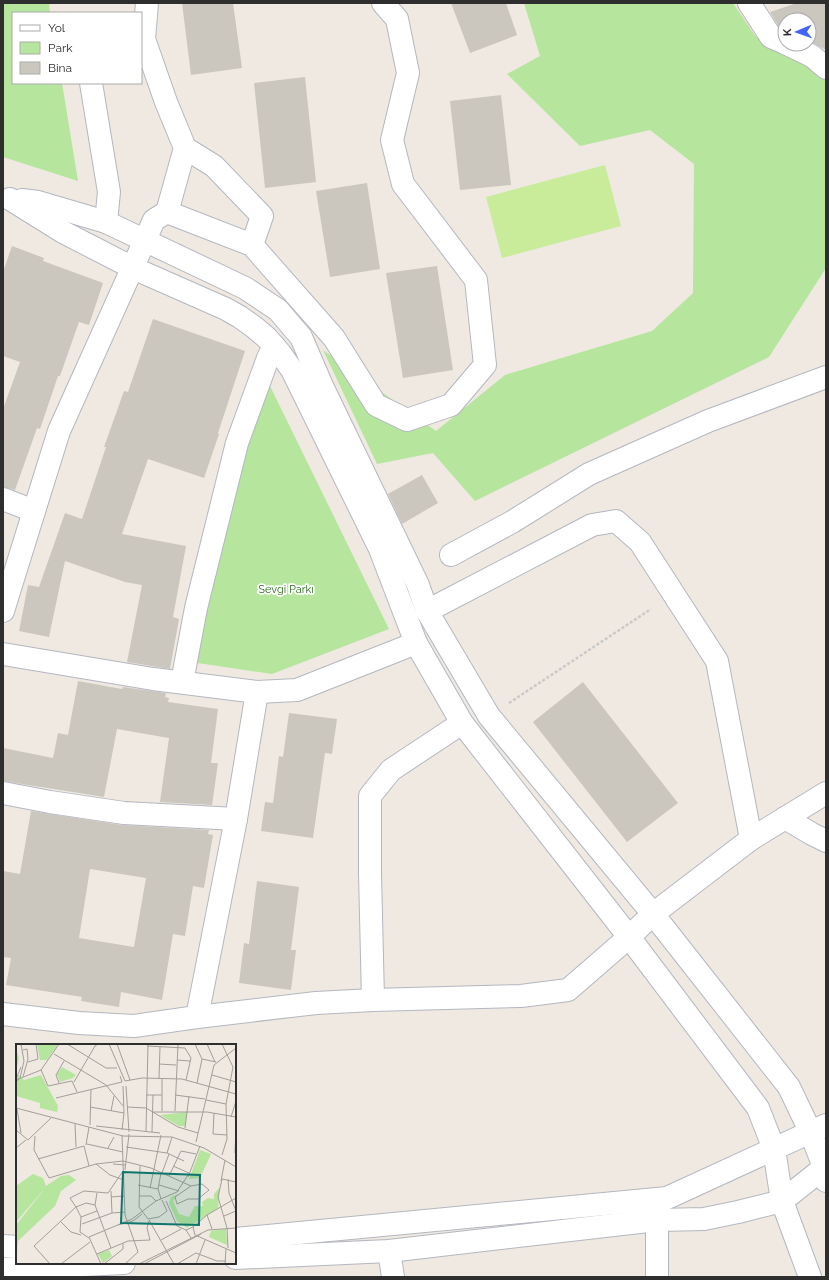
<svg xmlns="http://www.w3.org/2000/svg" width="829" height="1280" font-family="Raleway,sans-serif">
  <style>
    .green { fill: #b6e59e }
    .pitch { fill: #c9ec9a }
    .building { fill: #cbc7bf; fill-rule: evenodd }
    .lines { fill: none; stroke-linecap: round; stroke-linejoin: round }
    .minor-casing { stroke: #b4b7c1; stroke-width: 24 }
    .path { stroke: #c9c9c9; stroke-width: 2.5; stroke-dasharray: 3 2; stroke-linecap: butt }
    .minor { stroke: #fff; stroke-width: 22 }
    .labels { text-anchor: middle; stroke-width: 3.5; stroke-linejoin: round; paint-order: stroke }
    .park-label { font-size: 11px; fill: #2c6e1b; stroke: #fff }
    .inset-road { fill: none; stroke: #a29e99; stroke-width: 1 }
    .view { fill: #0f766e; fill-opacity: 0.15; stroke: #0f766e; stroke-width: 2 }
    .inset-edge { fill: none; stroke: #2e2e2e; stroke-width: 2 }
  </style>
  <rect width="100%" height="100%" fill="#efe9e1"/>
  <g class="green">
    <polygon points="3,3 49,3 50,13 13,13 13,83 62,83 78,181 3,157"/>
    <polygon points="524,3 733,3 756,37 826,71 826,268 769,357 475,501 433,453 377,464 323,350 436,431 505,375 652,331 693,293 694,164 650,130 580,146 507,74 540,56"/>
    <polygon points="267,380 389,629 272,674 191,662 223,523"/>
  </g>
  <polygon class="pitch" points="605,165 621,226 502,258 486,197"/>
  <g class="building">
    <polygon points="182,3 233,3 242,68 191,75"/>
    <polygon points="451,3 506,3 517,35 470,53"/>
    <polygon points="797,3 826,3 826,50 809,41 809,20 785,20 785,29 779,27 770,12"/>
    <polygon points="305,77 316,182 265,188 254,83"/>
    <polygon points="501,95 511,185 460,190 450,101"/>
    <polygon points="367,183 380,269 330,277 316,191"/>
    <polygon points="12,246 44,258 43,261 103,283 89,325 79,322 60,376 58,376 40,429 37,428 15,490 3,487 3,409 20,362 3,356 3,272"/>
    <polygon points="437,266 453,370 403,378 386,273"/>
    <polygon points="153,319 245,351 218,433 219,434 204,478 148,459 122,534 186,546 173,617 179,619 170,669 127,662 142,585 125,582 65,561 49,637 19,631 28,585 39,587 65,513 82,519 106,447 104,447 124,391 128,392"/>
    <polygon points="422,475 438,503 402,524 388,494"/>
    <polygon points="78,681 122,689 123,687 166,693 165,697 169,698 168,702 218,709 211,763 218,763 212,805 160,802 169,738 117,729 104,797 3,781 3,748 53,758 58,733 68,735"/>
    <polygon points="583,682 678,803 627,842 533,722"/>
    <polygon points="289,713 337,719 332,754 325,753 313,838 261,831 265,802 273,803 279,756 283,757"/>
    <path d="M 31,811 L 122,825 L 209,830 L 208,834 L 213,835 L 204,888 L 193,886 L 185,936 L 173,934 L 162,1000 L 121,992 L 119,1007 L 81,1001 L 82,997 L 6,985 L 11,958 L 3,957 L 3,871 L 20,874 ZM 90,869 L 146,878 L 134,947 L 79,938 Z"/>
    <polygon points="257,881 299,887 291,950 296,950 291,990 239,983 244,943 249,944"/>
  </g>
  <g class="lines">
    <g class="minor-casing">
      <g id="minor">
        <polyline points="749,3 771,37 785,43"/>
        <polyline points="787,44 812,56 826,68"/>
        <polyline points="91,83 109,192 106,222"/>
        <polyline points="185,148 214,166 262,216 252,245"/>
        <polyline points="10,199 63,232 133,268 226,309 240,317 254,327 267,338 280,353 292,370 380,549 416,643 462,723 629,937 758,1108 774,1149 782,1201 810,1277"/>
        <polyline points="22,200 38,202 106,222 245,288 278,310 301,337 323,388 418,585 427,611 489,716 653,914 789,1087 810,1131 824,1167 826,1181"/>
        <polyline points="167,212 252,245 334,338 376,405 407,420 451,405 485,365 476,280 403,184 392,140 408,73 397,19 383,3"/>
        <polyline points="3,499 34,511"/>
        <polyline points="451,555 512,522 589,474 708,421 826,377"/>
        <polyline points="3,611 59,431 154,220 167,212 185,148 166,102 144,39 147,3"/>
        <polyline points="3,654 153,679 257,692 297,690 416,643"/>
        <polyline points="182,682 196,608 237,443 268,358 274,346"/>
        <polyline points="3,793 50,802 124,813 236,819"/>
        <polyline points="785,818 812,834 826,841"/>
        <polyline points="751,839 826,793"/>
        <polyline points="373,1000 370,873 370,796 391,770 462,723"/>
        <polyline points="3,1014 79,1023 134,1026 197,1017 316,1003 373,1000 521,996 568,990 629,937 653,914 751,839 717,661 640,542 616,521 592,525 427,611"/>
        <polyline points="197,1017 236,819 257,692"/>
        <polyline points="657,1220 657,1277"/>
        <polyline points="235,1239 667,1198 826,1125"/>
        <polyline points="3,1246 17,1247"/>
        <polyline points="389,1251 393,1277"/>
        <polyline points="235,1258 389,1251 657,1220 704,1219 738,1212 782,1201 826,1166"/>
        <polyline points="3,1269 124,1263"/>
      </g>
    </g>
    <polyline class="path" points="509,703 651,609"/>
    <use href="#minor" class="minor"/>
  </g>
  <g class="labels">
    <g class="park-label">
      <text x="286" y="593">Sevgi Parkı</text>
    </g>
  </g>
  <g transform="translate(16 1044)">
    <rect width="220" height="220" fill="#efe9e1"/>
    <path d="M 21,0 L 42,0 L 31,16 L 24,16 ZM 0,4 L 3,14 L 0,29 L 8,36 L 25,31 L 42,62 L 41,68 L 24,64 L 24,59 L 0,52 ZM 46,23 L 60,31 L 57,34 L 44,38 L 41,30 ZM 171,68 L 169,82 L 163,82 L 144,71 ZM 184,106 L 195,110 L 184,134 L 173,135 ZM 17,130 L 27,134 L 30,142 L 45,132 L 53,131 L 60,136 L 45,147 L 39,162 L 2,197 L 0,220 L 0,181 L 30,143 L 0,178 L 0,142 ZM 204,143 L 202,164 L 171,184 L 161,177 L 153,159 L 155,153 L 162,150 L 157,157 L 163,170 L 173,173 L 179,162 L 187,162 L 186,158 L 192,154 L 198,155 L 198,150 ZM 210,185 L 211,201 L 193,193 L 195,187 ZM 93,206 L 96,212 L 87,219 L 82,210 Z" fill="#b6e59e"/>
    <path class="inset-road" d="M 51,0 L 90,24 L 101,24M 93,0 L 109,37 L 126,34 L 166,35 L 220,50M 101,0 L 114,36M 179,0 L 186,15 L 200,18M 191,0 L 199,18M 206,0 L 217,23 L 210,60 L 211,95 L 206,111M 131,2 L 169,4 L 175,14 L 170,36M 7,6 L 11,5 L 12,15 L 7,33M 38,10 L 90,41 L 107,62M 161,16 L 174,17M 12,18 L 22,15 L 20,0M 143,20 L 160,21M 25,26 L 43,0M 196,31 L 220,38M 143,34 L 144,3M 0,35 L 5,23M 0,36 L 25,26 L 32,42 L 56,37 L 61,48M 0,38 L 4,34 L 8,17 L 5,0M 58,38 L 79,2 L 82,0M 43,39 L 40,31 L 48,17M 181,39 L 186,15M 110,42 L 113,88M 130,51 L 146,51M 159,51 L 189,55M 40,54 L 106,38 L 104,32M 190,56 L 210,60M 74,63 L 108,69M 111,63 L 130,64 L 162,83 L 182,89M 0,64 L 107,92 L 156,93 L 188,104 L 220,123M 1,65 L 5,89M 95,67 L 98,52M 146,67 L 146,34M 159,67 L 162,0M 136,68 L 191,68 L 220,73M 198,69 L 197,90 L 211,91M 215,73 L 220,57M 59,80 L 60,103M 74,81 L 75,45M 80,82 L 144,89M 169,84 L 173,52M 0,86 L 12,96 L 35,74M 106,86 L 108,69 L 107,42M 130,87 L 132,0M 136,88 L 137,51M 106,91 L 109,171 L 122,208 L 109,220M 19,92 L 18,106 L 33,134 L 80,120 L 107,117 L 135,124 L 175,142 L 186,140 L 193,146 L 182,155 L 172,155 L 161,160 L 159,153 L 175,142M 156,93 L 151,109 L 168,117M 180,98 L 198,21 L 220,4M 71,100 L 107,108M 70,101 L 73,83M 110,103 L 151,109M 0,104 L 10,96M 92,104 L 98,93M 219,109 L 220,84M 22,115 L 68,102 L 73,122M 80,120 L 94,131 L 108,136M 97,120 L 109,121M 124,122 L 123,163 L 132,175 L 143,173 L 151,167 L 146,156M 157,122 L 173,129M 109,126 L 113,90M 146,129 L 153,110M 153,132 L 165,107 L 180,110M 172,133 L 184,102M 212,135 L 213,149 L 220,167M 205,137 L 209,116M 122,141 L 142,145M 143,141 L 163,147M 134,144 L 145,91M 95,147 L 96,169M 81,149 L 79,161 L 95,204M 123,152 L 135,152 L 140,157M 95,153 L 108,152M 145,155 L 142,145 L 145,129M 150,157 L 161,182 L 170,186 L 175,194M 208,172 L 220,167M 65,173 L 81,167M 133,176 L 158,220M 44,177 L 55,188 L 65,191M 66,180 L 96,169 L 109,168M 102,181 L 117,177 L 126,170M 177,183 L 191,171M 196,185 L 191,171 L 220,154M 170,186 L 177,183 L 179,191 L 220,209M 73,194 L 64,188 L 65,173 L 60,163 L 70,159 L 79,161M 145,196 L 165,185M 212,204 L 211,184 L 202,153 L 206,135 L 220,138M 81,210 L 112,197 L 134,196 L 131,184 L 133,177M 34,220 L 18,202 L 60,163 L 54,154 L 68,147 L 92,149 L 107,127M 45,220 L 74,198M 85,220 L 73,193 L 116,175 L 140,157 L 161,148 L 172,131M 88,220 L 107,205 L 107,199M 123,220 L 192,186 L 220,184M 128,220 L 185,190M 161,220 L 180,209 L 201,217 L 210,217M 180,220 L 189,196M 209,220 L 210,205"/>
    <path class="view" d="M 107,128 L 184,131 L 183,181 L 105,179 Z"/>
    <rect width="220" height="220" class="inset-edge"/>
  </g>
  <rect width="829" height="1280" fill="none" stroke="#2e2e2e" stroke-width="8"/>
  <rect x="12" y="12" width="130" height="72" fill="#ffffff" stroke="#ababab"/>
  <rect x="20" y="25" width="20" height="6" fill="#ffffff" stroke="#ababab"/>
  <text x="48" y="32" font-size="12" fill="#2e2e2e">Yol</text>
  <rect x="20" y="42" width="20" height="12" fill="#b6e59e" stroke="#ababab"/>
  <text x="48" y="52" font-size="12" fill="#2e2e2e">Park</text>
  <rect x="20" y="62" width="20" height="12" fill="#cbc7bf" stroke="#ababab"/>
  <text x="48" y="72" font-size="12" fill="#2e2e2e">Bina</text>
  <g transform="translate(797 32) rotate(268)"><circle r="19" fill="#ffffff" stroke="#ababab"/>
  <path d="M0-3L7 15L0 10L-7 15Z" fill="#4264fb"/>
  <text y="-6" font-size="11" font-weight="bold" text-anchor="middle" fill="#2e2e2e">K</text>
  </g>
</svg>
